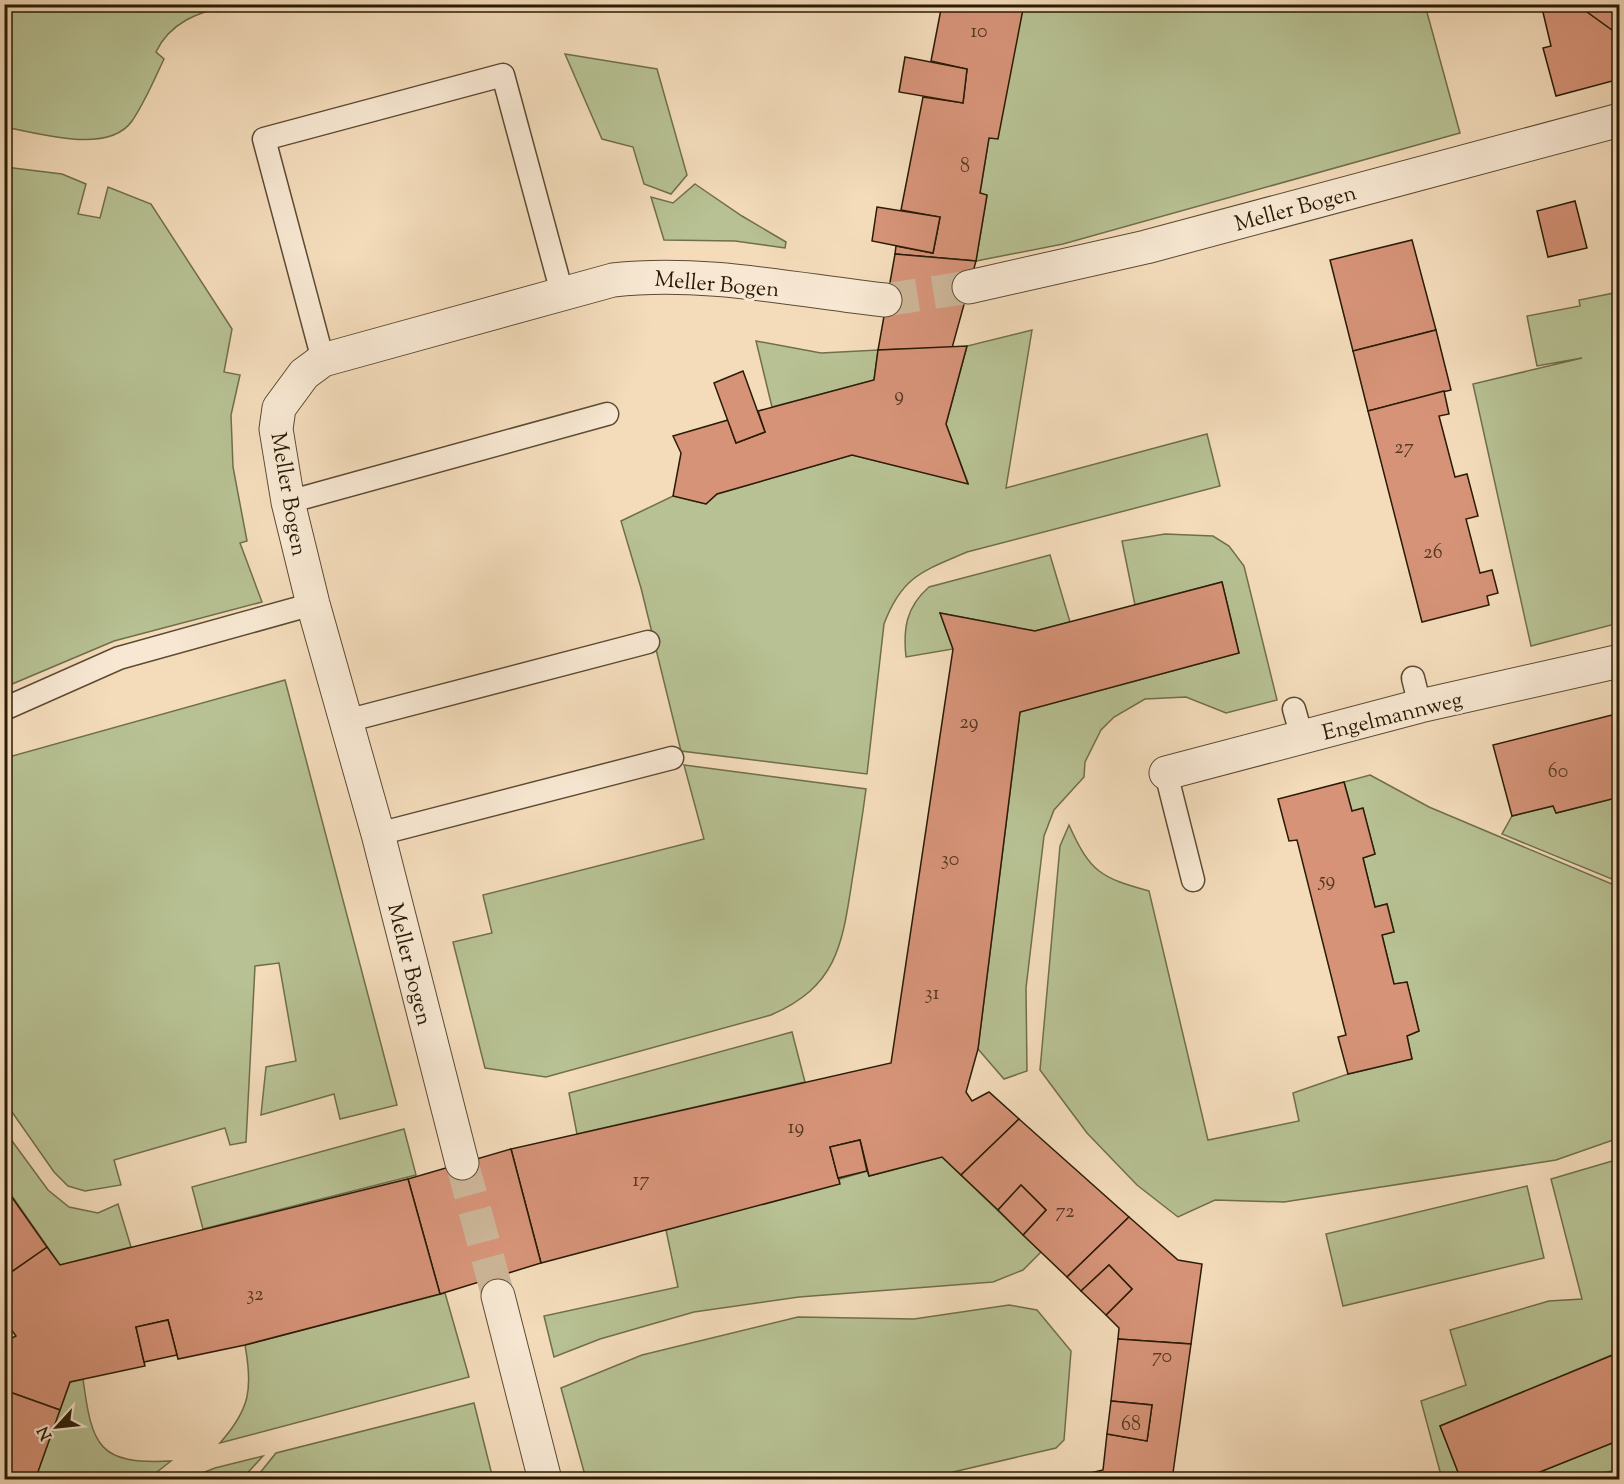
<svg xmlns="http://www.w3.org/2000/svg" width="1624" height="1484" font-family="'Sorts Mill Goudy',serif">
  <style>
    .green { fill: #b7c193; stroke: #706e4c; stroke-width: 1.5 }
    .building { fill: #d69378; stroke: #291b05; stroke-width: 1.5 }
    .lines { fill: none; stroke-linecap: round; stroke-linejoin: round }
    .minor-tunnel { stroke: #cbb597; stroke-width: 33; stroke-dasharray: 33 16; stroke-linecap: butt }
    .service-casing { stroke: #5c4b32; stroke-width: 25 }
    .minor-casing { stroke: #5c4b32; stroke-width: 35 }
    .service { stroke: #f8e8d3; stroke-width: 22 }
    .minor { stroke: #f8e8d3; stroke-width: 33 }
    .labels { text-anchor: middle; stroke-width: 6; stroke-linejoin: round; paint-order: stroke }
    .number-label { font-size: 20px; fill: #543922 }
    .street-label { font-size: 22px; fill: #291b05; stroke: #f8e8d3 }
  </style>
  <rect width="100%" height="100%" fill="#f4dcbb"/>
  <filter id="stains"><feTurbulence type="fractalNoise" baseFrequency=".00333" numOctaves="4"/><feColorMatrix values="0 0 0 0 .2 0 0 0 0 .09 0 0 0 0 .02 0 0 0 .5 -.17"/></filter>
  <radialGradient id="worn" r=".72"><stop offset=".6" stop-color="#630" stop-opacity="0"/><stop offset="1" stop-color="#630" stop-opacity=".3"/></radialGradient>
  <g class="green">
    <path d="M 11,5 L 227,5 C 198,13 170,22 156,52 L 164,59 C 154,80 145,102 132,121 C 108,155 39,133 5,127 L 4,53 Z"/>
    <polygon points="1024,5 1425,5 1460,133 1063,244 976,261 987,196 980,193 989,138"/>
    <polygon points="565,54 657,69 687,175 671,194 644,184 633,147 602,139"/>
    <polygon points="5,167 62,174 86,184 78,214 100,218 108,187 151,204 232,329 224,372 240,375 231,415 233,467 247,541 240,543 262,602 114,641 5,687"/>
    <polygon points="695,184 742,216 786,242 785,248 735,241 664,240 651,197 673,203"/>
    <polygon points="1619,292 1619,623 1531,646 1473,384 1582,358 1537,366 1527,316 1580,306 1579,300"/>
    <path d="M 1032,330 L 1006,488 L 1207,434 L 1220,486 L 967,552 C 923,571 902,576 884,624 L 867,774 L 681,751 L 641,588 L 621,521 L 673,496 L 706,504 L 717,494 L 852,455 L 968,483 L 946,424 L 967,346 Z"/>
    <polygon points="756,341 821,353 878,350 874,380 772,407"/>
    <polygon points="1165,534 1213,536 1229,546 1244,566 1277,700 1226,713 1186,697 1145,699 1114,717 1101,730 1085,762 1084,777 1054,810 1044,836 1026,988 1027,1071 1004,1079 978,1049 1020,712 1239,653 1222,582 1135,605 1122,541"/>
    <path d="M 1050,555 L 1070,622 L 1035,631 L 940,613 L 953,649 L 906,657 C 903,629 906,607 929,587 Z"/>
    <polygon points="285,680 397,1105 340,1119 334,1094 261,1115 266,1067 296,1061 279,963 255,966 246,1142 230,1145 225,1128 114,1160 121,1185 85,1191 68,1186 54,1172 5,1102 5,758"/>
    <path d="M 684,765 L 866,789 C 862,820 857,850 852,881 C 842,946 837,986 771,1015 L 546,1077 L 485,1068 L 453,942 L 492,933 L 483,895 L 704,839 Z"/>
    <path d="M 1370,775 L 1429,807 L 1619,887 L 1619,1138 L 1556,1160 L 1284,1202 L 1215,1200 L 1178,1217 L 1137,1185 L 1087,1133 L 1040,1070 L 1060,846 L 1069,825 C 1090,872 1101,878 1149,891 L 1208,1140 L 1299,1121 L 1293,1093 L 1348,1074 L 1412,1059 L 1407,1036 L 1419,1031 L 1407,982 L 1394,984 L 1382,935 L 1394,932 L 1387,904 L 1375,907 L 1363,858 L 1375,854 L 1363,809 L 1352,811 L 1344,782 Z"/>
    <polygon points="1619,797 1619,882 1502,834 1512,816 1553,806 1557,813"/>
    <polygon points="792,1032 805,1082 577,1134 569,1093"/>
    <polygon points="404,1129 416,1175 203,1229 192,1187"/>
    <polygon points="4,1130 48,1190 69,1207 98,1213 118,1204 131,1247 60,1265 5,1186"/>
    <polygon points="942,1157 1041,1252 1023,1270 993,1282 799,1297 694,1312 600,1339 554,1357 544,1316 678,1287 666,1230 867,1171 869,1176"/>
    <polygon points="1619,1159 1619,1352 1440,1426 1461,1479 1442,1479 1421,1401 1466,1385 1450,1330 1549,1301 1582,1299 1551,1179"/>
    <polygon points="1527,1186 1544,1258 1343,1306 1326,1234"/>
    <path d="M 445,1293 L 469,1377 L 220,1443 C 250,1409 253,1389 245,1345 Z"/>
    <polygon points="1009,1305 1037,1310 1071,1351 1064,1440 1056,1448 923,1479 586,1479 561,1388 642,1355 798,1317 914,1319"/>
    <path d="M 83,1379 C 92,1446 98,1465 171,1461 L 148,1479 L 35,1480 L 70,1382 Z"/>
    <polygon points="474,1403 493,1479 255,1479 276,1453"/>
    <polygon points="1619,1440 1619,1469 1577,1480 1544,1479 1541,1471"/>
    <polygon points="263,1456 242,1479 187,1479 215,1468"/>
  </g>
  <g class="building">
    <polygon points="4,4 11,4 4,53"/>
    <polygon points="942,4 1024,4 998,139 989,138 980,193 987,195 976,261 895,254 896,246 933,253 940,217 901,210 923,97 963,103 967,69 931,61"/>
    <polygon points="1541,4 1576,4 1620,35 1620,79 1556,96 1543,48 1551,46"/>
    <polygon points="1576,4 1620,4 1620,19 1612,30"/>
    <polygon points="1620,19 1620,35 1612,30"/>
    <polygon points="905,57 967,69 963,103 899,92"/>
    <polygon points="1575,201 1587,248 1548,257 1537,211"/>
    <polygon points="877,207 940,217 933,253 872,241"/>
    <polygon points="1412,240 1436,330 1353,351 1330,260"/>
    <polygon points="895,254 976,261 952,348 878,350"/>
    <polygon points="1436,330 1451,390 1368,411 1353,351"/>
    <polygon points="967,346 946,424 968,484 852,455 717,494 706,504 673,496 681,453 673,436 728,420 736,443 765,432 758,411 874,380 878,350"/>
    <polygon points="743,371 765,432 736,443 714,383"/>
    <polygon points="1444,391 1449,414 1439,416 1455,477 1467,474 1478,516 1466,519 1480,573 1492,570 1498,593 1487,596 1489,605 1422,622 1368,411"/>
    <polygon points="1222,582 1239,653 1020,712 978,1049 966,1092 972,1101 989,1092 1019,1119 961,1175 942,1157 869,1176 860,1140 830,1147 840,1184 541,1263 511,1149 891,1063 953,649 940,613 1035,631"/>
    <polygon points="1620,713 1620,797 1556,813 1553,806 1512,816 1493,745"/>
    <polygon points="1344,782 1352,811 1363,808 1375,854 1363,858 1375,907 1387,904 1394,932 1382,935 1394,984 1407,982 1419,1031 1407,1036 1412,1059 1348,1074 1338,1037 1346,1035 1297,840 1289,841 1278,799"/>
    <polygon points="1019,1119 1129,1217 1067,1277 1023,1235 1046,1210 1021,1185 998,1210 961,1175"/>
    <polygon points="860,1140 867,1171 838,1178 830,1147"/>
    <polygon points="511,1149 541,1263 440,1294 408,1179"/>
    <polygon points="408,1179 440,1294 245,1345 178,1359 168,1320 136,1327 145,1366 70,1382 60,1410 4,1390 4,1342 16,1336 4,1320 4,1277 47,1247 60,1265"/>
    <polygon points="1021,1185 1046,1210 1023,1235 998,1210"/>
    <polygon points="4,1186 47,1247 4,1277"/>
    <polygon points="1129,1217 1178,1260 1202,1264 1191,1344 1118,1339 1119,1328 1106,1315 1132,1289 1109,1265 1081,1291 1067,1277"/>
    <polygon points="1109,1265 1132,1289 1106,1315 1081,1291"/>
    <polygon points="168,1320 177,1355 144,1362 136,1327"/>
    <polygon points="1118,1339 1191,1344 1172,1480 1119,1475 1118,1480 1082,1480 1081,1475 1103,1470 1107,1434 1147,1441 1152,1405 1111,1401"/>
    <polygon points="1620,1352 1620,1440 1520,1480 1461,1480 1440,1426"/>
    <polygon points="4,1390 60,1410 35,1480 4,1480"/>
    <polygon points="1111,1401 1152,1405 1147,1441 1107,1434"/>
    <polygon points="1119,1475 1148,1480 1118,1480"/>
  </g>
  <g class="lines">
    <g class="minor-tunnel">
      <polyline points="885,300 969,287"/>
      <polyline points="462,1163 498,1296"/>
    </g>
    <g class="service-casing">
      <g id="service">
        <polyline points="323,360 264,139 503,75 562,293"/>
        <polyline points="288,502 607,414"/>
        <polyline points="1413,678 1420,706"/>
        <polyline points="4,709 119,658 313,604"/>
        <polyline points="1294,709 1302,737"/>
        <polyline points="346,721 648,642"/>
        <polyline points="1166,773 1193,880"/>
        <polyline points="378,834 672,758"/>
      </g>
    </g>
    <g class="minor-casing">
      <g id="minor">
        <polyline points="969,287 1146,247 1620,120"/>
        <polyline points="1166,773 1420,706 1620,661"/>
        <path d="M 462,1163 L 378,834 L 313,604 L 288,502 L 276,429 L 279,408 L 304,374 L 323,360 L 613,280 C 704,270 795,290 885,300"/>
        <polyline points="498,1296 545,1480"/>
      </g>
    </g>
    <use href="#service" class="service"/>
    <use href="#minor" class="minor"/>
  </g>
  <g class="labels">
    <g class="number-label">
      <text x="979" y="37">10</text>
      <text x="965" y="172">8</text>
      <text x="899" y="401">9</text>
      <text x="1404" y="453">27</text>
      <text x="1433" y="558">26</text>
      <text x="969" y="728">29</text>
      <text x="1558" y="777">60</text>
      <text x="950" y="865">30</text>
      <text x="1327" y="886">59</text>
      <text x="932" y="999">31</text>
      <text x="796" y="1133">19</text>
      <text x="641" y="1186">17</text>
      <text x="1065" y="1217">72</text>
      <text x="255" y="1300">32</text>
      <text x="1162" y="1362">70</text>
      <text x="1131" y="1430">68</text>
    </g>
    <g class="street-label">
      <text transform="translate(1295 207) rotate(-15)" y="8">Meller Bogen</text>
      <text transform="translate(717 283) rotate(5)" y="8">Meller Bogen</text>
      <text transform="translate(290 494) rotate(80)" y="8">Meller Bogen</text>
      <text transform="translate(1392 715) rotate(-14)" y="8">Engelmannweg</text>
      <text transform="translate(411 964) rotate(76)" y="8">Meller Bogen</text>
    </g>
  </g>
  <rect width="1624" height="1484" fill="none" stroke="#f4dcbb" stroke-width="24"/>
  <rect x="6" y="6" width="1612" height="1472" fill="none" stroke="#291b05" stroke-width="3"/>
  <rect x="12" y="12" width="1600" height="1460" fill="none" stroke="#291b05" stroke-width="1.5"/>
  <g transform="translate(57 1427) rotate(243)" stroke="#f8e8d3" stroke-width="4.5" paint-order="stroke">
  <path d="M0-4.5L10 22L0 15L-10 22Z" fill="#291b05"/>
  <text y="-9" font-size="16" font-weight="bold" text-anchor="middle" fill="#291b05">N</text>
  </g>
  <rect width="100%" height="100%" filter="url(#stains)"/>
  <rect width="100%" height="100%" fill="url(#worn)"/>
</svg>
